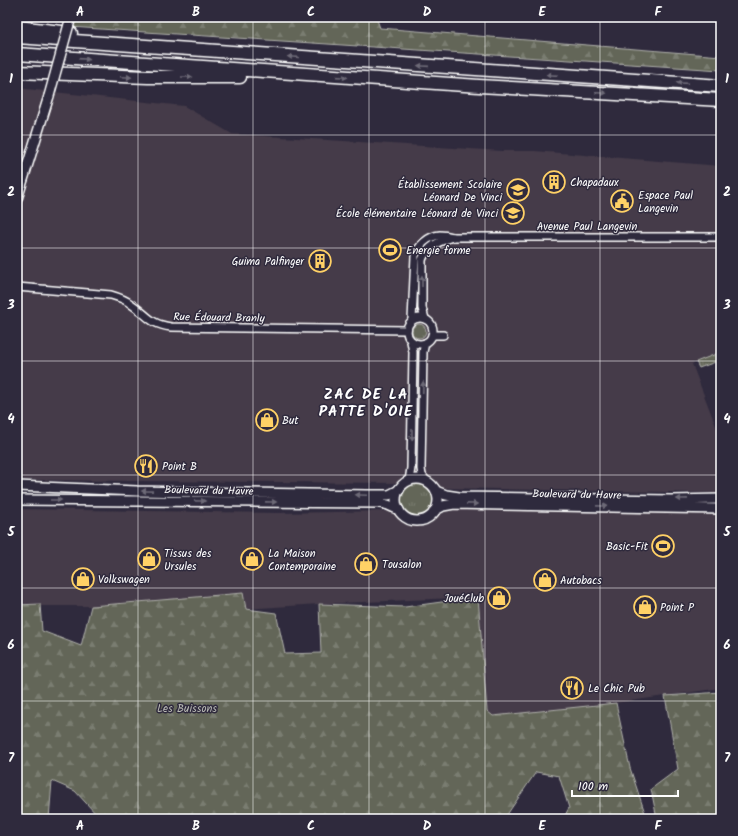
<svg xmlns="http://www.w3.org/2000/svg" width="738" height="836" font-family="Kalam,sans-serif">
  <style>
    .built { fill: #443a48 }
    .grass { fill: url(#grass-tufts); stroke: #b1b2ac }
    .forest { fill: url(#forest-firs); stroke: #b1b2ac }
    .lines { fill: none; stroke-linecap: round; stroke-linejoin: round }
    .street-casing { stroke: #fff; stroke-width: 10 }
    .secondary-casing { stroke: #fff; stroke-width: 12 }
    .highway-casing { stroke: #fff; stroke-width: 15 }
    .street { stroke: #2f2a3d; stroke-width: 7 }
    .secondary { stroke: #2f2a3d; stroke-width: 9 }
    .highway { stroke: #2f2a3d; stroke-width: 12 }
    .secondary-bridge-casing { stroke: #fff; stroke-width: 12; stroke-linecap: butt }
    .secondary-bridge { stroke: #2f2a3d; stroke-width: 9 }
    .oneway { fill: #6d6a77 }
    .grid { fill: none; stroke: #fff; stroke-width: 1; stroke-opacity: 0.55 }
    .labels { text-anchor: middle; stroke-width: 3; stroke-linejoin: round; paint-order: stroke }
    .poi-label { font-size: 11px; fill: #fff; stroke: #2f2a3d; text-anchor: start }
    .street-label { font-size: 11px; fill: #fff; stroke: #2f2a3d }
    .park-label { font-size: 11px; fill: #b9bab4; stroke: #2f2a3d }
    .district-label { font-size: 15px; font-weight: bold; letter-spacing: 1px; fill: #fff; stroke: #2f2a3d }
    .neatline { fill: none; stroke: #fff; stroke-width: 1.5 }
    .grid-label { font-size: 13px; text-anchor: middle; font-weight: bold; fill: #fff }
  </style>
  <defs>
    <pattern id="grass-tufts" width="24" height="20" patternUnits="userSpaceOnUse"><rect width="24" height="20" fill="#636658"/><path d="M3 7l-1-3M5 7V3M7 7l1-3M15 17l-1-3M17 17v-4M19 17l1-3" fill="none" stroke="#7a7d71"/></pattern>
    <pattern id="forest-firs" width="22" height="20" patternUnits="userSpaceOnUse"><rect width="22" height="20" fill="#636658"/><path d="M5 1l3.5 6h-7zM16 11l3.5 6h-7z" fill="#7a7d71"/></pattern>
  </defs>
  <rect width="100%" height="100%" fill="#2f2a3d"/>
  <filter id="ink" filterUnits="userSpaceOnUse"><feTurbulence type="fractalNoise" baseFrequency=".025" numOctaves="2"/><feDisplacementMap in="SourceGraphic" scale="8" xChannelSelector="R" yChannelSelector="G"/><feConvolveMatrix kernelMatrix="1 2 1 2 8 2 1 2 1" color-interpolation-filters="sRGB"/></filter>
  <g filter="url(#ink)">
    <g class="built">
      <polygon points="17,88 184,106 232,134 502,151 535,151 721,166 721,352 692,364 721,439 721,493 439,488 429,479 419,475 405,478 397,483 17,480"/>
      <polygon points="451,508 721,514 721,688 616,703 493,716 487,711 478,597 319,604 246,609 243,593 91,606 17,606 17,509 278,513 392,511 409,525 426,525 439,512"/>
    </g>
    <g class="grass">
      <circle cx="419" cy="331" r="7"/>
      <polygon points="721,352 721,360 699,368 696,362"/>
      <circle cx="417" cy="500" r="16"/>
    </g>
    <g class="forest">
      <polygon points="72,17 376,17 380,28 721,56 721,70 70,27"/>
      <polygon points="243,593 246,609 276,613 285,654 321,653 319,604 405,607 478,597 487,711 493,716 616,703 630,768 647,819 563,819 569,808 559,776 536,772 504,819 98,819 97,815 75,791 52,781 49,819 17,819 17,605 40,604 42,631 81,646 91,606"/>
      <polygon points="721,692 721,819 657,819 651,789 678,769 665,696"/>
    </g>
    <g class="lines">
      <g class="street-casing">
        <g id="street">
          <polyline points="453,237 721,237"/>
          <path d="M 17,287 L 111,295 C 118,297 125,299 131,304 C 148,315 149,324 171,327 L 407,330"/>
          <circle cx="420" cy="331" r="13"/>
          <path d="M 412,320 L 415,256 C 418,246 428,236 440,235 C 444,235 449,236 453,237 C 440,241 427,246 422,260 L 422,308 L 425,319"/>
          <polyline points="432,335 443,335"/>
          <polyline points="425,343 423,352 421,469 422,475 426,481"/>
          <polyline points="409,481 411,468 413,352 411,341"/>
        </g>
      </g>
      <g class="secondary-casing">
        <g id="secondary">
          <polyline points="17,199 49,96"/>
          <circle cx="417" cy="500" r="21"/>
          <polyline points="17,486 137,491 367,495 389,495 399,490"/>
          <polyline points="436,491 446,495 459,497 671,500 721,499"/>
          <polyline points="17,500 380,503 388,505 399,510"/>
          <polyline points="434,511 443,506 454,504 721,509"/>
        </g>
      </g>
      <g class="highway-casing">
        <g id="highway">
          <polyline points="17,27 71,33"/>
          <polyline points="17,37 721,86"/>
          <polyline points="17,54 479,86 721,100"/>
          <polyline points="17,72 148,77 240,77"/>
        </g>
      </g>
      <use href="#street" class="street"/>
      <use href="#secondary" class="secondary"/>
      <use href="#highway" class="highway"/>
      <g class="secondary-bridge-casing">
        <polyline id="secondary-bridge" points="49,96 71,17"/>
      </g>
      <use href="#secondary-bridge" class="secondary-bridge"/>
    </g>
    <defs><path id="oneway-solid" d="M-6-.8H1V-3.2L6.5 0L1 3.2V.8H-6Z"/></defs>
    <g class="oneway">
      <use href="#oneway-solid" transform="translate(293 57) rotate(-176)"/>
      <use href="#oneway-solid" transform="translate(84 59) rotate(4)"/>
      <use href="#oneway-solid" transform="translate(423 66) rotate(-176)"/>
      <use href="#oneway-solid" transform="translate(552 75) rotate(-176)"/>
      <use href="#oneway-solid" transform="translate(126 77) rotate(2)"/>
      <use href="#oneway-solid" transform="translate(187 77)"/>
      <use href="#oneway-solid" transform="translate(342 77) rotate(4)"/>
      <use href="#oneway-solid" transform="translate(682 83) rotate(-176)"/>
      <use href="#oneway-solid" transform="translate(601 93) rotate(3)"/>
      <use href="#oneway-solid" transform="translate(422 281) rotate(-90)"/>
      <use href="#oneway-solid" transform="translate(423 387) rotate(-88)"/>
      <use href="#oneway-solid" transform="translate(412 435) rotate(90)"/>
      <use href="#oneway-solid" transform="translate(147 491) rotate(-179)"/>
      <use href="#oneway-solid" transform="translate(361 495) rotate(-178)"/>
      <use href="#oneway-solid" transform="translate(682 499) rotate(179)"/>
      <use href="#oneway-solid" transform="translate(56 500)"/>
      <use href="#oneway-solid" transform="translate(200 501) rotate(1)"/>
      <use href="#oneway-solid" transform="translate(271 502) rotate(1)"/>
      <use href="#oneway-solid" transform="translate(472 504) rotate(1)"/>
      <use href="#oneway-solid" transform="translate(602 506) rotate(1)"/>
    </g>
  </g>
  <path class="grid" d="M 138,17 L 138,819M 253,17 L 253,819M 369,17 L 369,819M 485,17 L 485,819M 600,17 L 600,819M 17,135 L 721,135M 17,248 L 721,248M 17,361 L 721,361M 17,475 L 721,475M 17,588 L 721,588M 17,701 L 721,701"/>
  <defs>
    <g id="building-ring" transform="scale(1.15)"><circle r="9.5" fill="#2f2a3d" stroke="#ffd166" stroke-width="1.5"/><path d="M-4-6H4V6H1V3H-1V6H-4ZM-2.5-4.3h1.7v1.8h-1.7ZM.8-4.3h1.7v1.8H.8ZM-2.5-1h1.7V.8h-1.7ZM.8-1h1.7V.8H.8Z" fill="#ffd166"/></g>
    <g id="school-ring" transform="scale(1.15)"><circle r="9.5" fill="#2f2a3d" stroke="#ffd166" stroke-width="1.5"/><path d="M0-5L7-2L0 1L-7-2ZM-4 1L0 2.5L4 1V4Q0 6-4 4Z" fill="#ffd166"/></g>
    <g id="civic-ring" transform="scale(1.15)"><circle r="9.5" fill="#2f2a3d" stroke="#ffd166" stroke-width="1.5"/><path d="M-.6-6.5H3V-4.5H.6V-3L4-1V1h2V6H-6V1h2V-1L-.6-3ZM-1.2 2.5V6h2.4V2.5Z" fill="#ffd166"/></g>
    <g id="stadium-ring" transform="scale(1.15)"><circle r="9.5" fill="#2f2a3d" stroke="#ffd166" stroke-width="1.5"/><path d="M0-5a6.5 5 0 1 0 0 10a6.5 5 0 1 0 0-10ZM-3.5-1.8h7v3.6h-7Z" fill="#ffd166"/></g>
    <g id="shop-ring" transform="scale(1.15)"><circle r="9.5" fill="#2f2a3d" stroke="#ffd166" stroke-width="1.5"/><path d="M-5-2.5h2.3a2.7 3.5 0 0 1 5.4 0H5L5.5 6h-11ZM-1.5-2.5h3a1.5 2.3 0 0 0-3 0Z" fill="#ffd166"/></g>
    <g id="restaurant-ring" transform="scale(1.15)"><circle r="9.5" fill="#2f2a3d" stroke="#ffd166" stroke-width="1.5"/><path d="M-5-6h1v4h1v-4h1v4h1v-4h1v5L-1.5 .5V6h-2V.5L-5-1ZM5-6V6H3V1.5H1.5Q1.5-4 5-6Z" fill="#ffd166"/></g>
  </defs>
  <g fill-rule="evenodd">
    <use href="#building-ring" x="554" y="182"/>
    <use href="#school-ring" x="518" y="190"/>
    <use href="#civic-ring" x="622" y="201"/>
    <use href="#school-ring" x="513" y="213"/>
    <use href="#stadium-ring" x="390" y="250"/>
    <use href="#building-ring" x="320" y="261"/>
    <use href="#shop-ring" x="267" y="420"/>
    <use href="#restaurant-ring" x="146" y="466"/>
    <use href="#stadium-ring" x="663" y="546"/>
    <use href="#shop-ring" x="149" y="559"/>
    <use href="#shop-ring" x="252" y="559"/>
    <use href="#shop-ring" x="366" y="564"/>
    <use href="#shop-ring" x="83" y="579"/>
    <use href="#shop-ring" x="545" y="580"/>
    <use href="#shop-ring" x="499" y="598"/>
    <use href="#shop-ring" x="645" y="607"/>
    <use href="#restaurant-ring" x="572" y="688"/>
  </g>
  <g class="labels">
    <g class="poi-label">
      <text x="570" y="186">Chapadaux</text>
      <text x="502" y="188" text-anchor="end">Établissement Scolaire<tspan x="502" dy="13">Léonard De Vinci</tspan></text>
      <text x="638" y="199">Espace Paul<tspan x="638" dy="13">Langevin</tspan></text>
      <text x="498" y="217" text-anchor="end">École élémentaire Léonard de Vinci</text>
      <text x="406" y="254">Energie forme</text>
      <text x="304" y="265" text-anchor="end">Guima Palfinger</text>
      <text x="282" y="424">But</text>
      <text x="162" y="470">Point B</text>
      <text x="648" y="550" text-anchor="end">Basic-Fit</text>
      <text x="164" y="557">Tissus des<tspan x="164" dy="13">Ursules</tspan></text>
      <text x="268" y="557">La Maison<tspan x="268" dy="13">Contemporaine</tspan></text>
      <text x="382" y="568">Tousalon</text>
      <text x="98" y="583">Volkswagen</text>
      <text x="560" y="584">Autobacs</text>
      <text x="484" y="602" text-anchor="end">JouéClub</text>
      <text x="660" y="611">Point P</text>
      <text x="588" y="692">Le Chic Pub</text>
    </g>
    <g class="street-label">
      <text x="587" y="230">Avenue Paul Langevin</text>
      <text transform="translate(219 317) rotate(1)" y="4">Rue Édouard Branly</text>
      <text transform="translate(209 490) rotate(1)" y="4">Boulevard du Havre</text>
      <text transform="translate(577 494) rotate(1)" y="4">Boulevard du Havre</text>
    </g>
    <g class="park-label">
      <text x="187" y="712">Les Buissons</text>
    </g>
    <g class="district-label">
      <text x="366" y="399">ZAC DE LA<tspan x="366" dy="17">PATTE D'OIE</tspan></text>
    </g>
  </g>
  <rect width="738" height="836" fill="none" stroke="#2f2a3d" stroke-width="44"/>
  <path d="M572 790v6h106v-6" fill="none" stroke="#ffffff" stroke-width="2"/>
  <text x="578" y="790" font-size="12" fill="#ffffff" stroke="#2f2a3d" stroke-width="3" paint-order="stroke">100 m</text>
  <rect x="22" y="22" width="694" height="792" class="neatline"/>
  <g class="grid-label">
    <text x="80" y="16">A</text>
    <text x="196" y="16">B</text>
    <text x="311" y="16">C</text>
    <text x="427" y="16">D</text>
    <text x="542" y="16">E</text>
    <text x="658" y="16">F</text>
    <text x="11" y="83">1</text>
    <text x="727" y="83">1</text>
    <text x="11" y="196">2</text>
    <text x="727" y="196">2</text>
    <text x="11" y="309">3</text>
    <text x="727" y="309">3</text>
    <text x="11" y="423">4</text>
    <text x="727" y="423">4</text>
    <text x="11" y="536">5</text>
    <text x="727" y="536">5</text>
    <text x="11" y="649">6</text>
    <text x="727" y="649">6</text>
    <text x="11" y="762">7</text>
    <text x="727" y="762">7</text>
    <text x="80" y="830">A</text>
    <text x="196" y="830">B</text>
    <text x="311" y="830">C</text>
    <text x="427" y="830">D</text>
    <text x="542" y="830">E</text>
    <text x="658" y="830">F</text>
  </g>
</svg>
